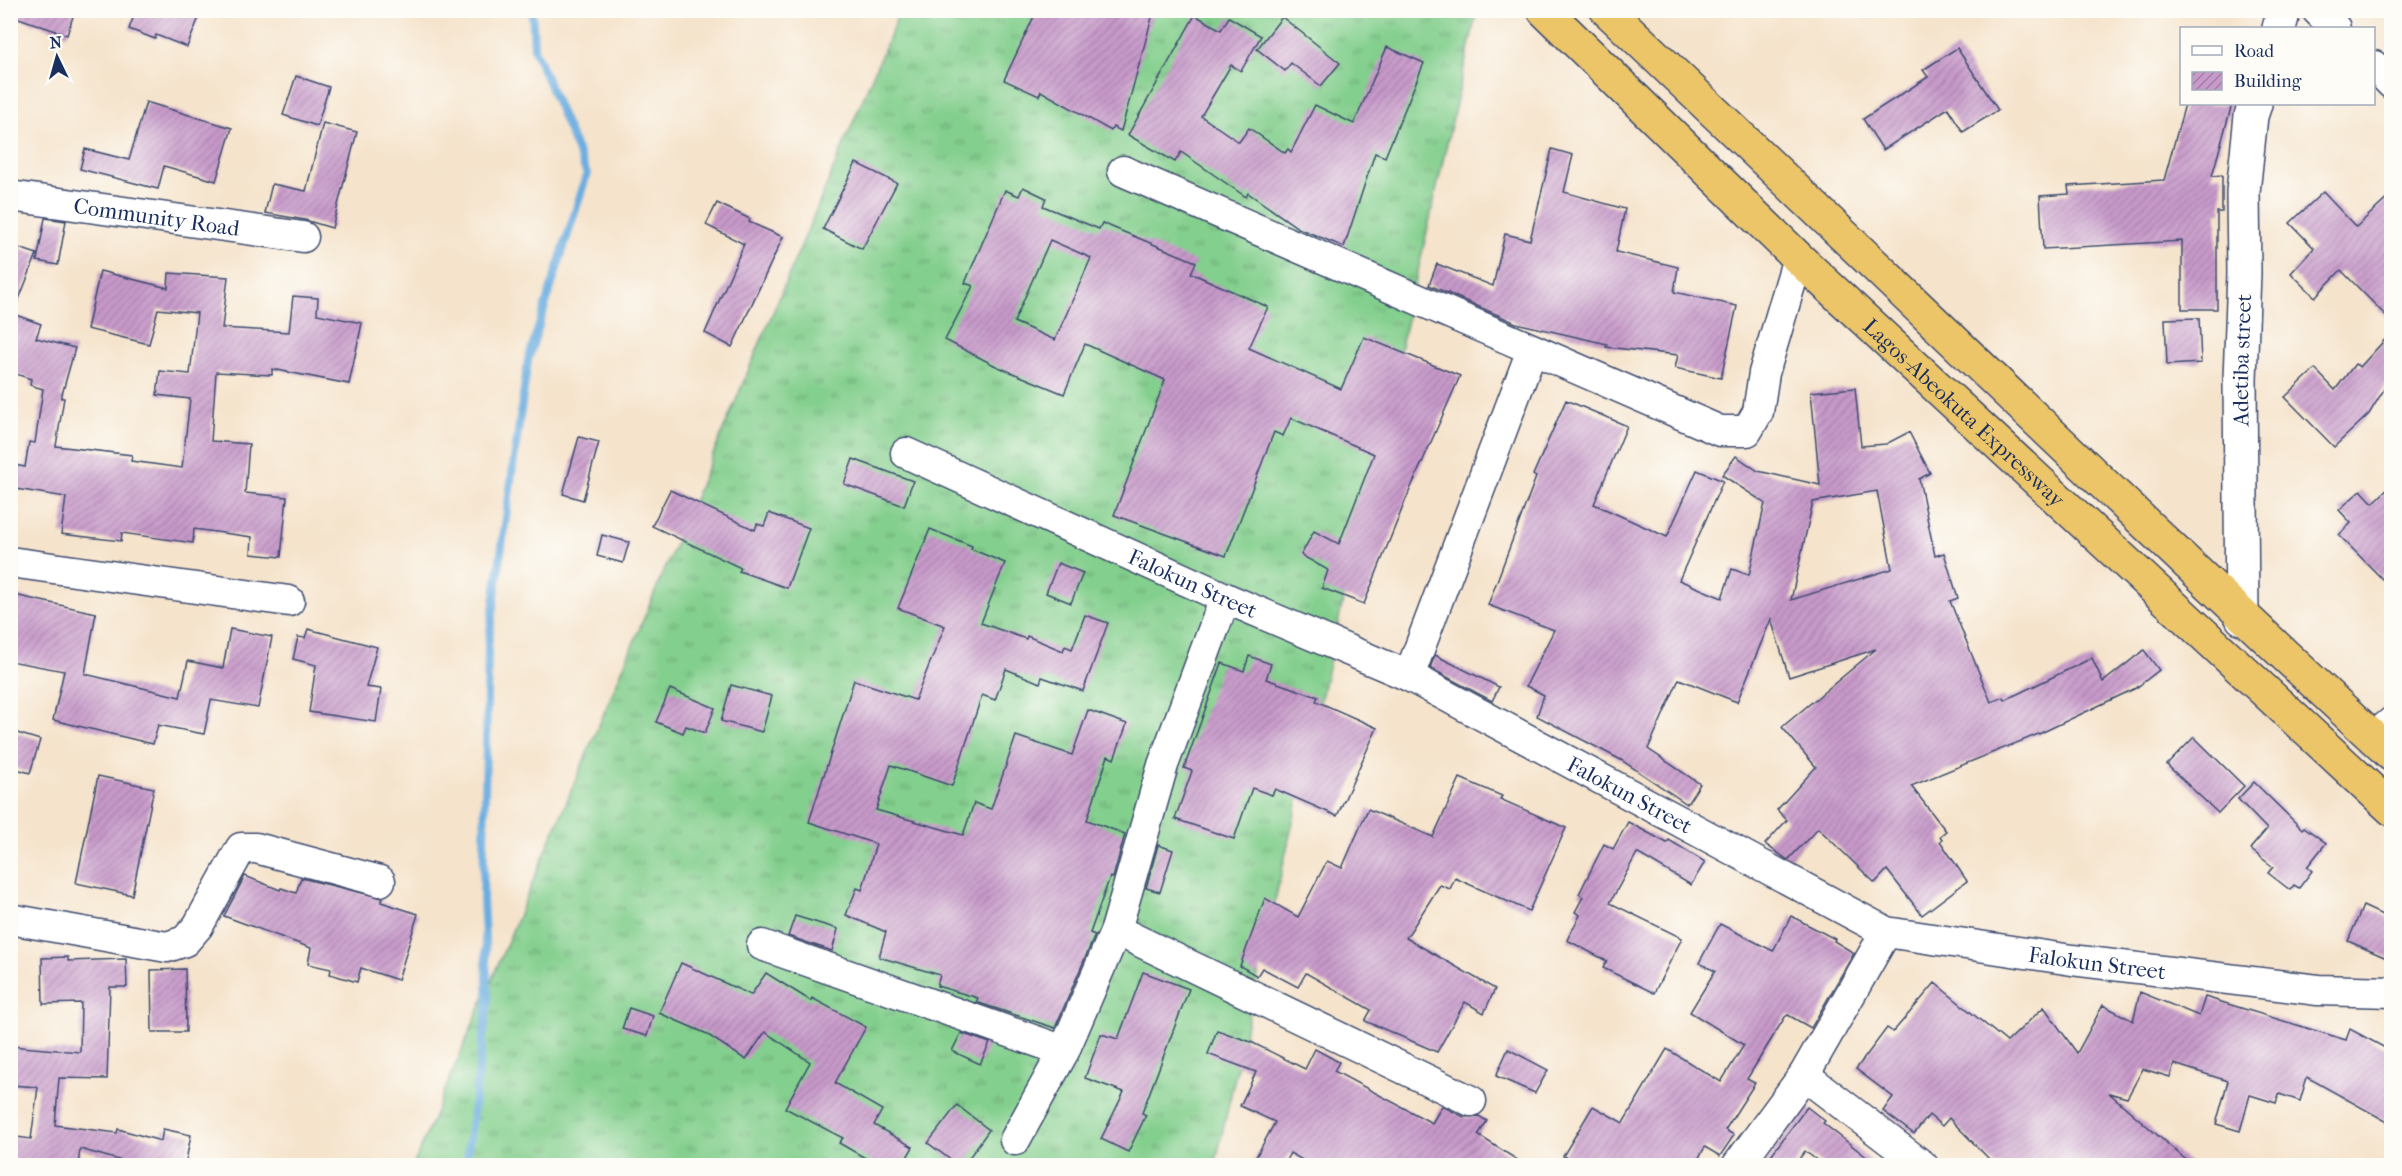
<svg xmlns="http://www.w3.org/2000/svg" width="2402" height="1176" font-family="'IM FELL French Canon',serif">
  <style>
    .grass { fill: url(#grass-tufts); stroke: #4f7f76; stroke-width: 1.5 }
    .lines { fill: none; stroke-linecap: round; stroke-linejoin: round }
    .stream { stroke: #6bade0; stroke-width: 8 }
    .building { fill: url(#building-hatch); fill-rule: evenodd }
    .minor-casing { stroke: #3c4a6e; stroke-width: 33 }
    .tertiary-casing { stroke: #3c4a6e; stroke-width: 36 }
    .trunk-casing { stroke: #3c4a6e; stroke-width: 36 }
    .minor { stroke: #fff; stroke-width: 30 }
    .tertiary { stroke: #fff; stroke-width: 33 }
    .trunk { stroke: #ecc569; stroke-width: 33 }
    .labels { text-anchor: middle; stroke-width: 6; stroke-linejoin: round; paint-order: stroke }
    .street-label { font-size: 22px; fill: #1b2f5e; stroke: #fdfcf7 }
  </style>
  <defs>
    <pattern id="grass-tufts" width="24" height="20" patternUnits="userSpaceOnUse" patternTransform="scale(1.5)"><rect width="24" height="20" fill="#83cf8d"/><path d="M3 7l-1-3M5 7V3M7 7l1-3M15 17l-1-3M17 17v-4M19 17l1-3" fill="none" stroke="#6aa876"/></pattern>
    <pattern id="building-hatch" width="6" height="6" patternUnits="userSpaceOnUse" patternTransform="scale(1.5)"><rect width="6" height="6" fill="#c89aca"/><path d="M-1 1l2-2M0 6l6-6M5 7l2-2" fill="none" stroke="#a27ea7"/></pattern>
  </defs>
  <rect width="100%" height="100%" fill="#fdfcf7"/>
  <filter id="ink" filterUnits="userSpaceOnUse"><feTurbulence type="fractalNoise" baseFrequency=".0167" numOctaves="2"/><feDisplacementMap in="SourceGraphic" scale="12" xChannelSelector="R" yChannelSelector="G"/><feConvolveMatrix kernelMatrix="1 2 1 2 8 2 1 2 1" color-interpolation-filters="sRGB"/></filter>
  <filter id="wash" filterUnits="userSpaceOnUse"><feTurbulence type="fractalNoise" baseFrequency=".008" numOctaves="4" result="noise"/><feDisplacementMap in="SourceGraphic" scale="24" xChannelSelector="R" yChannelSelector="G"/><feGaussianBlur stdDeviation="1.35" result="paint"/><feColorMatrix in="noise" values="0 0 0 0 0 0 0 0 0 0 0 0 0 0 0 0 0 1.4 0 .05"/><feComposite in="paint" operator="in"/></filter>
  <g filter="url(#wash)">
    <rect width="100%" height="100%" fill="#f5e3cb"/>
    <polygon class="grass" points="900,11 1477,11 1215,1165 413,1166"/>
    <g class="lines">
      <polyline class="stream" points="466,1166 488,1000 483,898 488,646 528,360 587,174 534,49 532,10"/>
    </g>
    <g id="blocks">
      <g class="building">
        <polygon points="10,10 75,10 67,35 10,15"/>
        <polygon points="136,10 202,10 187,47 156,35 155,39 129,29"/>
        <polygon points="1037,10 1154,10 1121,131 1113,127 1111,131 1041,91 1039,96 1004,80"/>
        <polygon points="1195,15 1221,30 1229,17 1261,36 1241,71 1231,65 1201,116 1239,142 1249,128 1285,153 1288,149 1291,152 1315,105 1354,124 1387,47 1424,63 1385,157 1375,153 1344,247 1298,228 1248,193 1246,197 1181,152 1175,162 1128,135"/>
        <polygon points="1282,17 1340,63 1321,86 1291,63 1285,71 1257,49"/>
        <polygon points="1957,48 1998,110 1963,132 1948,108 1883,150 1863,119 1928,77 1923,70"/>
        <polygon points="296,76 329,87 317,126 283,115"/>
        <polygon points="146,102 232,128 216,181 164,166 158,189 80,169 85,149 129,160"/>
        <polygon points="2185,104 2232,104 2212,176 2222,175 2222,212 2217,212 2217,309 2182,309 2182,241 2043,249 2040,196 2069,194 2068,186 2164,180"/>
        <polygon points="323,123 357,132 332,228 305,220 265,213 272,184 306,191"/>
        <polygon points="1552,149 1573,155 1564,192 1625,209 1616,252 1678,267 1674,292 1737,306 1721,378 1675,368 1678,355 1606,347 1607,344 1516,323 1429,285 1437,264 1493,286 1505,234 1530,240"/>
        <polygon points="856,163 897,183 862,249 823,229"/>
        <path d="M 1023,187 L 1046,198 L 1043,206 L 1099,229 L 1102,223 L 1196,262 L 1191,273 L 1268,307 L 1249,348 L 1341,389 L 1364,337 L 1460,376 L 1406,499 L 1364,604 L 1322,588 L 1328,570 L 1301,555 L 1314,531 L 1339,544 L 1374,454 L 1291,418 L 1283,436 L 1274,432 L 1226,556 L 1114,515 L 1165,380 L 1085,344 L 1064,394 L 996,366 L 945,340 L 973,286 L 965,283 L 1005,190 L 1019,196 ZM 1050,240 L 1091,258 L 1055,340 L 1014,322 Z"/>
        <polygon points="2323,192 2356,227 2391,195 2391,321 2341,270 2315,297 2291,273 2314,248 2290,223"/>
        <polygon points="717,203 750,219 749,222 783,237 732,347 705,333 744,244 706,225"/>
        <polygon points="45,218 66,221 58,265 37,261"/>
        <polygon points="10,245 37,254 13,314 41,324 36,338 75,348 61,398 64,398 56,446 132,455 131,461 182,468 190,399 157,395 160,371 190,374 197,313 158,309 149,344 87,329 100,271 168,288 169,273 228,277 222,328 289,332 293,296 318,298 317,314 362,323 349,384 272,369 272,375 216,372 211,441 249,444 245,493 287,497 281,557 251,554 252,537 194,529 193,543 122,533 121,541 61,534 66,497 10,488 10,464 25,467 29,442 35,443 43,389 30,385 31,379 10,372"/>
        <polygon points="2199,318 2201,363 2167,365 2165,319"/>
        <polygon points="2391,333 2391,378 2369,414 2334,447 2285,397 2315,369 2335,390 2355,364 2360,367"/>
        <path d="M 1855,388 L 1861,446 L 1886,444 L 1909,432 L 1930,473 L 1919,479 L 1935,556 L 1944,553 L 1958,598 L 1950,601 L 1991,702 L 2004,697 L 2005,700 L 2092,658 L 2103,682 L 2144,650 L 2159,670 L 2136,688 L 2041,733 L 1911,786 L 1946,831 L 1940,836 L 1942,839 L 1940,841 L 1967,881 L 1922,915 L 1887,870 L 1875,883 L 1818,828 L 1788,860 L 1765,844 L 1787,820 L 1777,810 L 1816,767 L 1782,727 L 1876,649 L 1789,677 L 1771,619 L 1737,702 L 1679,679 L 1648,749 L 1700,784 L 1687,804 L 1621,760 L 1537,716 L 1544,695 L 1526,686 L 1554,630 L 1488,605 L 1536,477 L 1533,475 L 1566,400 L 1627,426 L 1594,504 L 1667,537 L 1697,470 L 1723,481 L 1679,580 L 1722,598 L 1732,569 L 1749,575 L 1765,503 L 1722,475 L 1736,456 L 1758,471 L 1820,485 L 1811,392 ZM 1877,491 L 1892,569 L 1791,600 L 1813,502 Z"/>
        <polygon points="579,437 599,442 583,500 563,494"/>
        <polygon points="853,459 913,481 904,506 844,484"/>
        <polygon points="2391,486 2391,588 2339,535 2351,523 2339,510 2361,490 2373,503"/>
        <polygon points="670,490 755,530 757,524 764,526 769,513 809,528 787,588 739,571 741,568 652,526"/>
        <polygon points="930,529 972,546 971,549 1005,563 981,623 1026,639 1027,636 1063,651 1065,646 1072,649 1085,615 1108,623 1083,691 1042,677 1040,683 1006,669 995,700 982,695 952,786 891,765 876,810 963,835 974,803 991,809 1016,736 1072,755 1088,710 1127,724 1114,759 1108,756 1087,820 1125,834 1113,878 1110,877 1090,933 1095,935 1055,1028 976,1002 978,998 937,986 940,975 879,957 886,932 846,915 857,888 862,890 876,844 809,822 854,680 915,700 945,626 898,608"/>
        <polygon points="602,535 629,542 623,563 597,556"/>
        <polygon points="1058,563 1083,573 1071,603 1046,593"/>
        <polygon points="10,594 96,613 85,674 180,697 188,661 223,668 230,629 272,637 258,708 211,700 204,734 158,725 153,744 53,720 64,671 10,661"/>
        <polygon points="308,629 377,647 366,687 381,689 376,722 309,712 316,665 293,659 298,637 305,638"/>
        <polygon points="1435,655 1499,687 1492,701 1430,668"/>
        <polygon points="1249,656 1271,664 1266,679 1318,697 1316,701 1377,728 1337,816 1275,789 1272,795 1252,788 1234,839 1175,819 1192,771 1184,768 1222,663 1244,671"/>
        <polygon points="731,685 772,696 762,732 721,721"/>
        <polygon points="670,689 715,708 705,733 686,726 683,733 656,722"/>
        <polygon points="14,732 40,740 30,773 10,767 10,744"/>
        <polygon points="2194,737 2244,786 2218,813 2167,765"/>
        <polygon points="98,776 154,788 132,895 76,883"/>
        <polygon points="1460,778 1502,796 1500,799 1566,828 1529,911 1455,878 1450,889 1440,885 1406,938 1495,989 1484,1013 1465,1002 1437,1052 1365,1021 1371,1010 1306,973 1298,987 1262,968 1257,976 1240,966 1265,898 1298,917 1327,861 1342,868 1368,809 1433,837"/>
        <polygon points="2254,782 2302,829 2304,827 2326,843 2307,867 2312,871 2299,888 2294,885 2290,890 2268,873 2273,867 2250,849 2267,829 2238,799"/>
        <polygon points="1628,822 1667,843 1669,840 1705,862 1691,885 1637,853 1610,903 1682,938 1654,993 1603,968 1607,961 1567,940 1580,915 1575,912 1583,897 1579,894 1604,844 1613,849"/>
        <polygon points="1158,845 1173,850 1160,892 1146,888"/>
        <polygon points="245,876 280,890 281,888 296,893 301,878 383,898 381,902 418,914 398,980 361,968 357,982 330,974 331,969 308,964 311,948 224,916"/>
        <polygon points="2363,906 2391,919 2391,960 2348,941"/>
        <polygon points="795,916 838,929 832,951 788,936"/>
        <polygon points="1791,916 1835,939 1834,941 1854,953 1811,1028 1788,1015 1785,1017 1747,1079 1755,1083 1725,1130 1734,1135 1720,1156 1705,1147 1694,1166 1580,1166 1563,1156 1593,1106 1623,1123 1667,1049 1721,1082 1744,1045 1690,1012 1715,971 1699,963 1720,924 1773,951"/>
        <polygon points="68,957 68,961 126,959 127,987 110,987 107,1079 59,1078 55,1125 117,1133 118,1129 161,1141 163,1129 191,1135 185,1166 140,1166 80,1149 78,1166 10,1166 10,1136 31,1139 38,1087 10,1085 10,1046 80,1052 81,1003 43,1004 42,958"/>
        <polygon points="681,963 751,995 766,973 811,1001 812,998 866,1027 835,1083 882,1110 874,1125 913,1147 902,1166 879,1166 839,1143 843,1138 785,1108 810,1062 765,1032 746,1060 705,1033 659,1013"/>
        <polygon points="185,969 186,1032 152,1032 151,970"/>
        <polygon points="1143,972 1189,989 1142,1113 1146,1115 1128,1152 1101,1139 1124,1092 1085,1078 1101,1034 1118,1039"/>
        <polygon points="1935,983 2007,1042 2044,1007 2077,1053 2103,1005 2133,1021 2140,992 2199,1016 2205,997 2346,1040 2350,1029 2391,1051 2391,1124 2307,1077 2300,1101 2279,1094 2276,1103 2250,1095 2240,1131 2216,1124 2228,1081 2174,1064 2170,1077 2143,1069 2127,1098 2109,1093 2193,1166 1996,1166 1949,1118 1942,1126 1929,1115 1914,1134 1883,1111 1893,1097 1856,1069 1887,1028 1893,1032"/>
        <polygon points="629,1008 653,1016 647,1036 622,1029"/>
        <polygon points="1217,1030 1251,1042 1305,1069 1315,1049 1339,1062 1334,1071 1432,1123 1442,1106 1464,1117 1479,1116 1487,1121 1478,1135 1527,1166 1313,1166 1290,1153 1283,1166 1251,1166 1275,1122 1240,1106 1256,1072 1208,1054"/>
        <polygon points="961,1033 990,1043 980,1064 952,1051"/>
        <polygon points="1508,1049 1548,1070 1535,1093 1496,1076"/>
        <polygon points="957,1105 989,1130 963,1166 959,1166 928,1143"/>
        <polygon points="1807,1107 1825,1121 1823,1123 1878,1166 1824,1166 1805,1151 1794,1166 1763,1166"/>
      </g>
    </g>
  </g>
  <g filter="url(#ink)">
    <use href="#blocks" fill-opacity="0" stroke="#3c4a6e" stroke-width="1.5"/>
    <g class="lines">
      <g class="minor-casing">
        <g id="minor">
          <polyline points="2317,10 2335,28"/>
          <polyline points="2374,66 2392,84"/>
          <polyline points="1123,171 1720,431 1747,431 1758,412 1764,373 1798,258"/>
          <path id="s1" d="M 10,196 L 303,237"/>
          <path id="s2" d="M 906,453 L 1225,598 L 1409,676 L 1886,932 L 2072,960 L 2318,990 L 2392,992"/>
          <polyline points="10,562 289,601"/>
          <polyline points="1409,676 1532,350"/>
          <polyline points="2373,738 2392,722"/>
          <polyline points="10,919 167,947 185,941 198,926 241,848 256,848 380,881"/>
          <polyline points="1116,930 1471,1101"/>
          <polyline points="762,945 1064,1051"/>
          <polyline points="1804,1075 1923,1166"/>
          <polyline points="1015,1140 1064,1051 1116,930 1163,765 1225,598"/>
          <polyline points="1737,1166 1804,1075 1886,932"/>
        </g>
      </g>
      <g class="tertiary-casing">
        <g id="tertiary">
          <polyline points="2279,28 2284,10"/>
          <path id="s3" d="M 2242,618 L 2240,379 L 2244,273 L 2243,192 L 2251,116 L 2255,104"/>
        </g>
      </g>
      <g class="trunk-casing">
        <g id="trunk">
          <path id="s4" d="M 1544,10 L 1798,258 L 2392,809"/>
          <path d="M 1607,10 C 1869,258 2127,510 2392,755"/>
        </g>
      </g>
      <use href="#minor" class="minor"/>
      <use href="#tertiary" class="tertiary"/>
      <use href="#trunk" class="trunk"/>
    </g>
  </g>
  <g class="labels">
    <g class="street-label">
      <text dy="8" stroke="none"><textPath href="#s1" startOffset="148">Community Road</textPath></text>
      <text dy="8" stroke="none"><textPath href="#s3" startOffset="258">Adetiba street</textPath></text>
      <text dy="8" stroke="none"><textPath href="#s4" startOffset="582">Lagos-Abeokuta Expressway</textPath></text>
      <text dy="8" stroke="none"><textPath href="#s2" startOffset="315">Falokun Street</textPath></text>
      <text dy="8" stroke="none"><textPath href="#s2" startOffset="801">Falokun Street</textPath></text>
      <text dy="8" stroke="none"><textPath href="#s2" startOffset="1305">Falokun Street</textPath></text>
    </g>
  </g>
  <rect width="2402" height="1176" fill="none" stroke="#fdfcf7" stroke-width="36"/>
  <rect x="2180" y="27" width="195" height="78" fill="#fdfcf7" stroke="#a3aaba" stroke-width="1.5"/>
  <rect x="2192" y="46" width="30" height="9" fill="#ffffff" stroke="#a3aaba" stroke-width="1.5"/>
  <text x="2234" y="57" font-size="18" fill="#1b2f5e">Road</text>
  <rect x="2192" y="72" width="30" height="18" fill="url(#building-hatch)" stroke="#a3aaba" stroke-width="1.5"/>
  <text x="2234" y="87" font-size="18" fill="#1b2f5e">Building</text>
  <g transform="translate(57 57) rotate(355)" stroke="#fdfcf7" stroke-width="4.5" paint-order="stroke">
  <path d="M0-4.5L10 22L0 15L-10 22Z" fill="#1b2f5e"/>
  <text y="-9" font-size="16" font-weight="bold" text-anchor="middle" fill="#1b2f5e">N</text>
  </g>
</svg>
